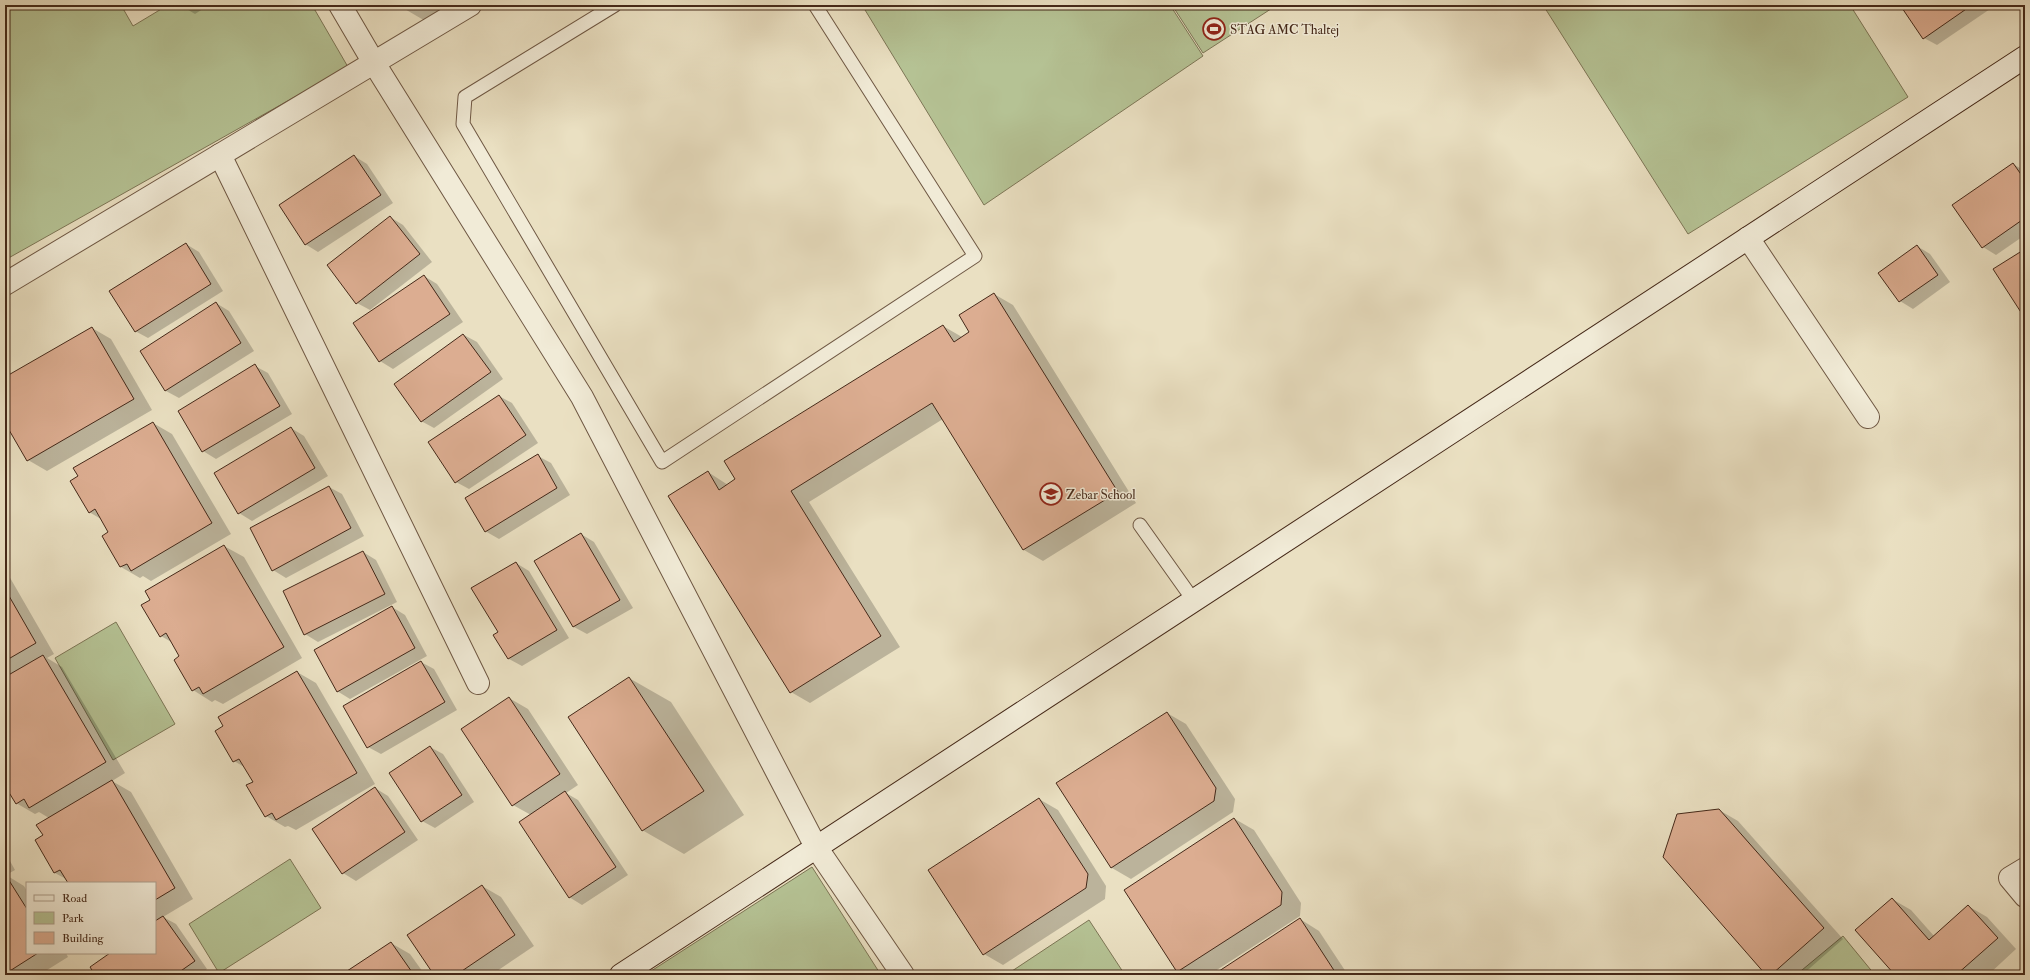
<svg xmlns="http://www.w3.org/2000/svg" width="2030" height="980" font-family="'IM FELL Double Pica',serif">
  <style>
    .green { fill: #b5c294; stroke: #7d7656 }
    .shadow { fill: #0003 }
    .building { fill: #dcad91; stroke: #452919 }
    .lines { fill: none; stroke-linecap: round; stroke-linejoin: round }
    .lane-casing { stroke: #6e5743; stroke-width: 15 }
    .street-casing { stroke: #6e5743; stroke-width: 24 }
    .secondary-casing { stroke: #452919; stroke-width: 24 }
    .lane { stroke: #f1ebd7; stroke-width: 13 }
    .street { stroke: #f1ebd7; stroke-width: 22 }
    .secondary { stroke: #f1ebd7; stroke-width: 22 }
    .labels { text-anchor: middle; stroke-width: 3; stroke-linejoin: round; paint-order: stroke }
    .poi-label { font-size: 13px; fill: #452919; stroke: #f1ebd7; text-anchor: start }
  </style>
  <rect width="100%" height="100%" fill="#eae0c2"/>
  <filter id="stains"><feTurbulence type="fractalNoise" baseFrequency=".005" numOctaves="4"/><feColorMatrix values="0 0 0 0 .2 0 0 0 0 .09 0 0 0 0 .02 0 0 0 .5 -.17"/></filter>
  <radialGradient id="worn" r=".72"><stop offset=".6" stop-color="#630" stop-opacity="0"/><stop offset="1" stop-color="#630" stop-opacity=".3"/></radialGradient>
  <g class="green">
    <polygon points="5,5 121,5 133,26 168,5 312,5 348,67 5,260"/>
    <polygon points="862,5 1170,5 1203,56 984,205"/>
    <polygon points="1172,5 1277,5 1203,53"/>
    <polygon points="1543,5 1850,5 1908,97 1688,234"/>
    <polygon points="116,622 175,724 113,760 55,658"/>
    <polygon points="290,859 321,908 219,973 189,924"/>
    <polygon points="812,867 881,975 645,975"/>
    <polygon points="1089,920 1125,975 1006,975"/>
    <polygon points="1843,936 1875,975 1796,975"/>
  </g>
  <g class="shadow">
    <polygon points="180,5 209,5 195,14"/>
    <polygon points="401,5 456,5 427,22 403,8"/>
    <polygon points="1901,5 1996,5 1937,45 1924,38"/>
    <polygon points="354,156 367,164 393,203 318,252 305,244"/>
    <polygon points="2013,164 2025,171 2025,235 1996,255 1983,247"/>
    <polygon points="390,217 403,225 432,262 370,310 357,303"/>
    <polygon points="186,244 199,252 223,291 148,338 135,331"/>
    <polygon points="1917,246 1930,254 1950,282 1913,309 1900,301 1879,273"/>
    <polygon points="424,276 437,284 463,322 393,369 380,361"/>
    <polygon points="994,294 1013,305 1136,503 1043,561 1024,550 943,419 809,502 900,647 810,703 791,692 708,472 728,485 943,326 962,337 971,332"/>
    <polygon points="216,303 229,311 254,351 179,398 166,391 141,351"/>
    <polygon points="92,328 111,339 152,410 47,471 28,460 5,421 5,378"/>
    <polygon points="464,335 477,342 503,379 434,428 421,421"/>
    <polygon points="255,366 268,373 292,414 216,459 203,451"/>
    <polygon points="499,396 512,403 538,443 469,489 456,482"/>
    <polygon points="153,423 172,434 231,534 151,581 143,576 140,578 121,567 103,536 109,533 101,519 89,512 80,476"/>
    <polygon points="291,428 304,436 328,476 252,521 239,513"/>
    <polygon points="538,456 551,463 570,495 499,539 485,531"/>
    <polygon points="329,487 342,494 364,536 286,578 273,570"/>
    <polygon points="581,534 594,542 633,608 587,634 574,627 535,561"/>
    <polygon points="224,546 244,557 302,658 223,704 215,700 212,702 193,690 181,657 173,643 161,636 151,600"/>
    <polygon points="363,552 376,560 397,602 318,642 305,634"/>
    <polygon points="516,563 529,571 569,638 522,666 509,659 494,635 499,632"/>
    <polygon points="5,569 54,654 47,658 62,667 125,773 112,781 131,792 193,899 163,917 176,924 207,969 199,975 97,975 112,953 155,953 155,883 69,883 66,879 55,873 36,840 44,836 49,818 39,812 35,814 16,803 5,784"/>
    <polygon points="392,607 405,615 427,656 350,699 337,691"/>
    <polygon points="421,662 434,669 457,710 381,754 368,747"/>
    <polygon points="297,672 316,683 375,784 296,830 288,826 285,827 266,816 254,782 246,768 234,761 225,726"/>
    <polygon points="629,678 671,702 744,815 684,854 642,830"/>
    <polygon points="509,698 528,709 578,785 566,793 578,800 628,875 582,905 569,897 531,815 513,805"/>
    <polygon points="1167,713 1186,724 1235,799 1233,812 1131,879 1112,868 1058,784"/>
    <polygon points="430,747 443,754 474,802 435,828 422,821"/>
    <polygon points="375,788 388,796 418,840 356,881 343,873"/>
    <polygon points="1039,799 1058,810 1106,886 1105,899 1003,965 984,954"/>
    <polygon points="1719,810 1738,821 1843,939 1802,975 1767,975"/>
    <polygon points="1235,819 1254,830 1301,903 1300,916 1209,975 1184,975 1178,972 1125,890"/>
    <polygon points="5,852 15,870 6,875 24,886 27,891 27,953 66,953 68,957 39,975 5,975"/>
    <polygon points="482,886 501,897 534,946 491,975 435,975"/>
    <polygon points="1892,899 1911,910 1934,936 1968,906 1987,917 2016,949 1988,975 1897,975"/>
    <polygon points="1300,919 1319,931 1348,975 1215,975"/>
    <polygon points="391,943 410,954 425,975 343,975"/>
  </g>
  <g class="building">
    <polygon points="1900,5 1972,5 1923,39"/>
    <polygon points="354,155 381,195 305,245 279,205"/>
    <polygon points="2013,163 2025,180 2025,218 1982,248 1952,205"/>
    <polygon points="390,216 420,254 356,304 327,265"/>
    <polygon points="186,243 211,284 135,332 109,291"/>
    <polygon points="1917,245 1938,275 1899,302 1878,273"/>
    <polygon points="2025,249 2025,316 2024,317 1993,269"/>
    <polygon points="424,275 450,314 379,362 353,323"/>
    <polygon points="994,293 1118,492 1023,550 932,403 791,491 881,636 790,693 668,496 708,471 719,490 735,479 724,461 943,325 954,342 969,332 959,315"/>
    <polygon points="216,302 241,343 165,391 140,351"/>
    <polygon points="92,327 134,399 27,461 5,423 5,377"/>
    <polygon points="463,334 491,372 421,422 394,384"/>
    <polygon points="255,364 280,406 202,452 178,411"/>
    <polygon points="499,395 526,435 455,483 428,442"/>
    <polygon points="153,422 212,523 131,571 127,564 120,567 102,536 108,532 95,509 89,513 70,481 78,476 73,468"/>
    <polygon points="291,427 315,468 238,514 214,473"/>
    <polygon points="538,454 557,488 485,532 465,498"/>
    <polygon points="329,486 351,528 272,571 250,528"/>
    <polygon points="581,533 620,600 573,627 534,561"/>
    <polygon points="224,545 284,647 203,694 199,687 192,691 174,660 179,656 166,633 160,637 141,605 150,600 145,591"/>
    <polygon points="363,551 385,594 304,635 283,591"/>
    <polygon points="516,562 557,630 508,659 493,635 498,632 471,588"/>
    <polygon points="5,589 36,643 5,661"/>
    <polygon points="392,606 415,648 337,692 314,650"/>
    <polygon points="43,655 106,762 29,808 24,799 16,804 5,786 5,677"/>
    <polygon points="421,661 445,702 367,748 343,706"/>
    <polygon points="297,671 357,773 276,820 272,813 265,817 246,785 253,782 239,759 233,762 215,731 223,726 218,717"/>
    <polygon points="629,677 704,791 642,831 568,717"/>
    <polygon points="509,697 560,774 512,806 461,729"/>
    <polygon points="1167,712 1216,788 1214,801 1111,868 1056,783"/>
    <polygon points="430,746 462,795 421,822 389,773"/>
    <polygon points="112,780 175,888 155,900 155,883 68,883 60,870 54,873 35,840 43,835 36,825"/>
    <polygon points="375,787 405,832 342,874 312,829"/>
    <polygon points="565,791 616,867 569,898 519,822"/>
    <polygon points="1039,798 1088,874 1086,888 983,955 928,870"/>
    <polygon points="1719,809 1824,928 1771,975 1766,975 1663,857 1677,814"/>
    <polygon points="1234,818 1282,892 1281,905 1177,972 1124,890"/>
    <polygon points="5,874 27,909 27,953 38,953 5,974"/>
    <polygon points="482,885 515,935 456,975 434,975 407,935"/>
    <polygon points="1892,898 1929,940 1968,905 1998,938 1956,975 1895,975 1855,930"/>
    <polygon points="163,916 195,961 175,975 95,975 90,967 110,953 155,953 155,921"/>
    <polygon points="1300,918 1337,975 1213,975"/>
    <polygon points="391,942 414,975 341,975"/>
  </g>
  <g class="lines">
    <g class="lane-casing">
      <g id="lane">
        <polyline points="615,5 465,97 463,124 662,462 975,256 815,5"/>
        <polyline points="1140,525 1194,601"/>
      </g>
    </g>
    <g class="street-casing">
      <g id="street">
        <polyline points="340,5 374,63 582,397 816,847 903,975"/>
        <polyline points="220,155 478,683"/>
        <polyline points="1748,238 1868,417"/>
        <polyline points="5,284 470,5"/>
        <polyline points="2025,869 2010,878 2025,896"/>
      </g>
    </g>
    <g class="secondary-casing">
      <polyline id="secondary" points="621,975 2025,57"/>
    </g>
    <use href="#lane" class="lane"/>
    <use href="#street" class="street"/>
    <use href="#secondary" class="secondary"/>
  </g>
  <defs>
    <g id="stadium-ring" transform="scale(1.15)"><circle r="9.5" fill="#f1ebd7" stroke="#8f2418" stroke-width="1.5"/><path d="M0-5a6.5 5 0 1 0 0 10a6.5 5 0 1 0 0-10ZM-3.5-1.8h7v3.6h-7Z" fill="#8f2418"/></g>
    <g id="school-ring" transform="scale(1.15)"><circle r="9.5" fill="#f1ebd7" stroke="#8f2418" stroke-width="1.5"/><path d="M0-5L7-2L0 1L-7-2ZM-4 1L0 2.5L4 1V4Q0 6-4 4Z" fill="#8f2418"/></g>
  </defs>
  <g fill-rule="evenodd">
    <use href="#stadium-ring" x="1214" y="29"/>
    <use href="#school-ring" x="1051" y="494"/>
  </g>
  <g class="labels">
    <g class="poi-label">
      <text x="1230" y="34">STAG AMC Thaltej</text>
      <text x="1066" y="499">Zebar School</text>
    </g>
  </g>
  <rect width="2030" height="980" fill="none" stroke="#eae0c2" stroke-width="20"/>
  <rect x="6" y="6" width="2018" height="968" fill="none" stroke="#452919" stroke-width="2"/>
  <rect x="10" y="10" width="2010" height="960" fill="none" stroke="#452919"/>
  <rect x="26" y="882" width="130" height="72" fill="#f1ebd7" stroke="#ac9d8b"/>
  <rect x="34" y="895" width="20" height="6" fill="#f1ebd7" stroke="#ac9d8b"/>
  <text x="62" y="902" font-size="12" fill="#452919">Road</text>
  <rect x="34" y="912" width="20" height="12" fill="#b5c294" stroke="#ac9d8b"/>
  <text x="62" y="922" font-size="12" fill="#452919">Park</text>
  <rect x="34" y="932" width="20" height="12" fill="#dcad91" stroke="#ac9d8b"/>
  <text x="62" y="942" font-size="12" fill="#452919">Building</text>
  <rect width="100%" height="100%" filter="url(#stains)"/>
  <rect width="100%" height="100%" fill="url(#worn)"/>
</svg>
